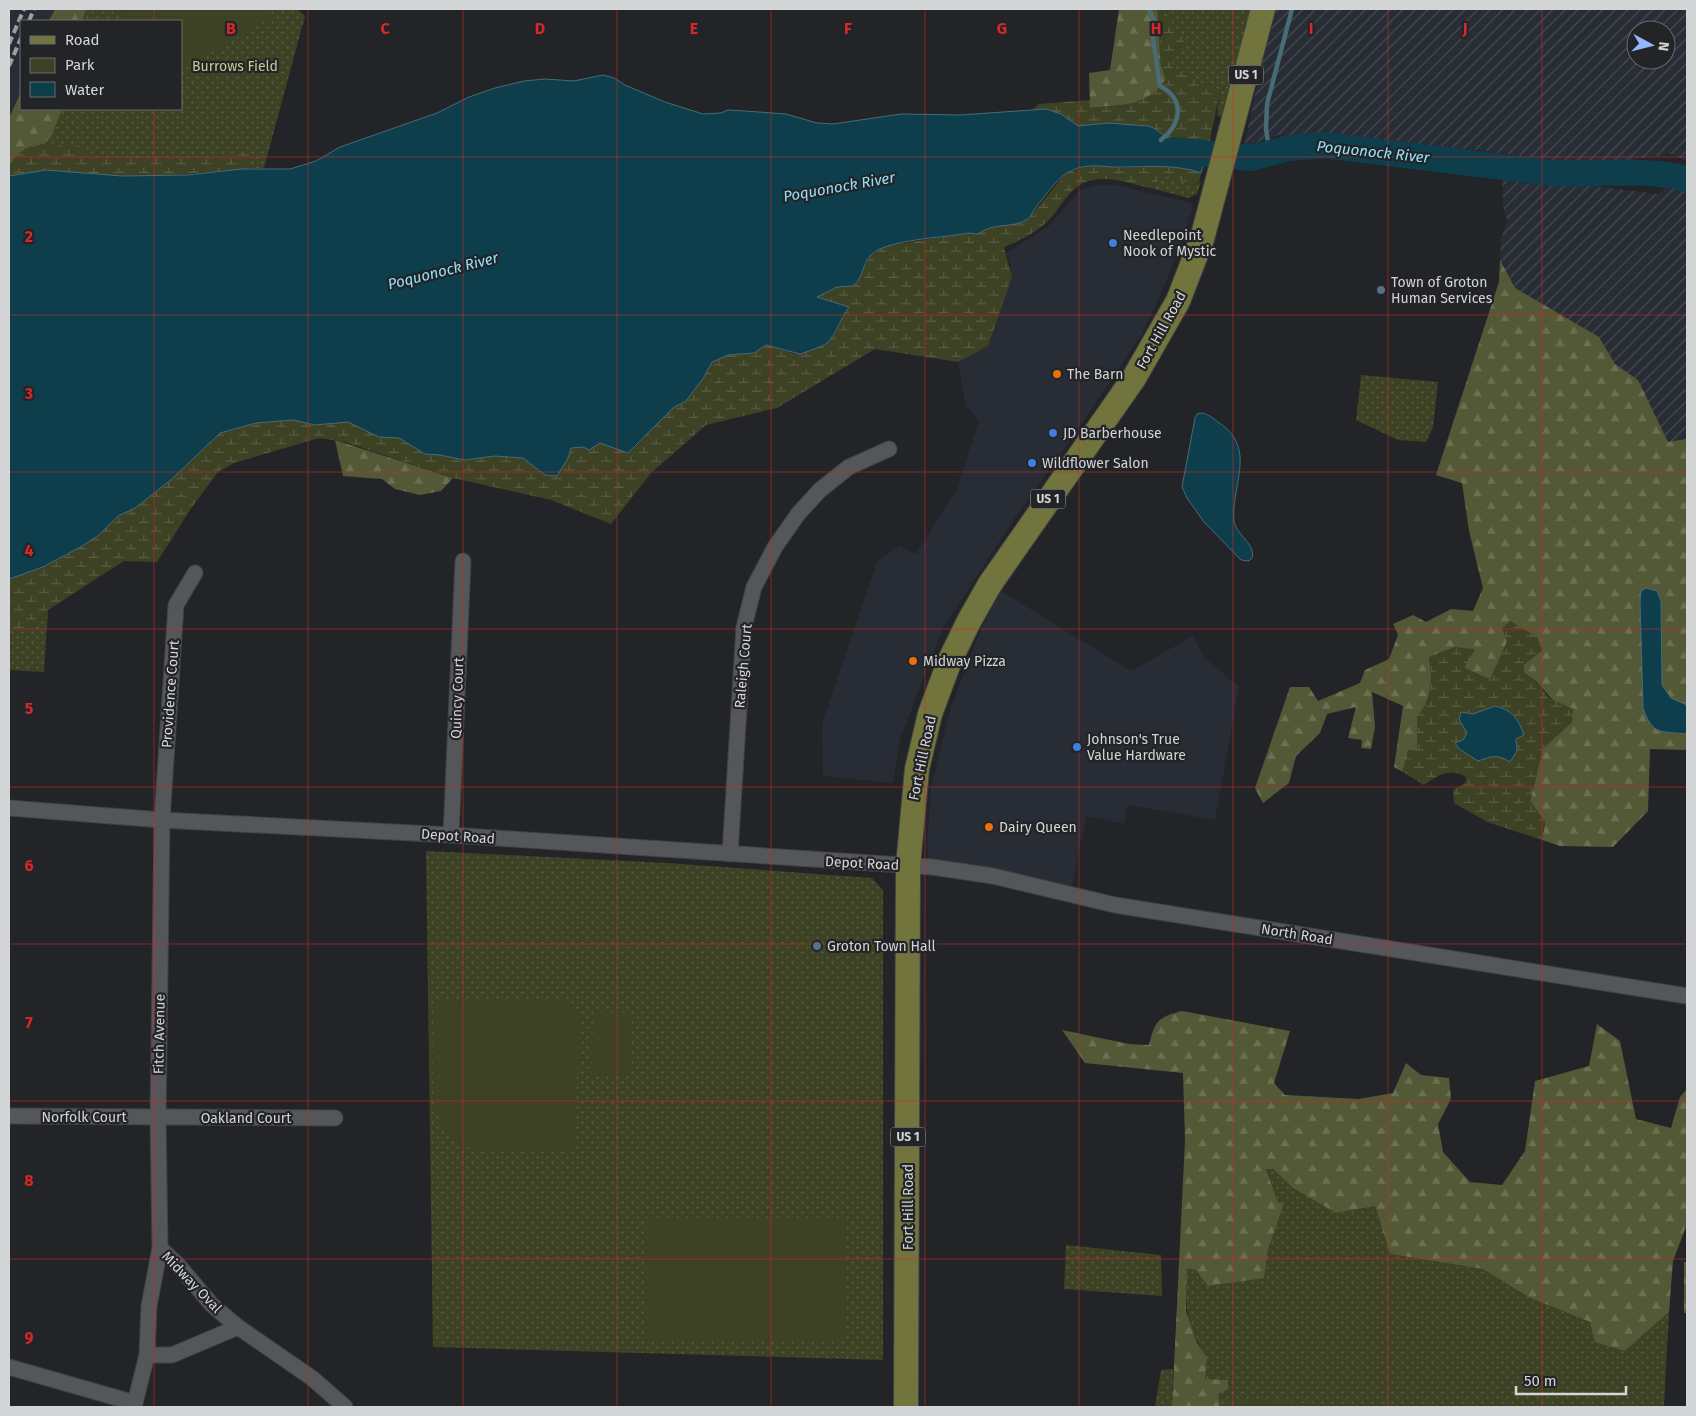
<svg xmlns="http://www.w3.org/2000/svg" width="1696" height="1416" font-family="'Fira Sans',sans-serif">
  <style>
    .built { fill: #282d35 }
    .industrial { fill: url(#industrial-furrows); fill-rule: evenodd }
    .green { fill: url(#green-dots) }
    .forest { fill: url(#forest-firs) }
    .wetland { fill: url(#wetland-marsh) }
    .pitch { fill: #3d4224 }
    .water { fill: #0e3e4b; stroke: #496b75 }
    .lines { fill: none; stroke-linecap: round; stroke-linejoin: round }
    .stream { stroke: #496b75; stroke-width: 4.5 }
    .river { stroke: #0e3e4b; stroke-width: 26 }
    .minor-casing { stroke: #404244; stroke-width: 17 }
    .primary-casing { stroke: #404244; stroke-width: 26 }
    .minor { stroke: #545659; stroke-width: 15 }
    .primary { stroke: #71753d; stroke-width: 24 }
    .rail { stroke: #9d9ea0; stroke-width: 4; stroke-dasharray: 8 4; stroke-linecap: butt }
    .grid { fill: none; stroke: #d62828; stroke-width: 1; stroke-opacity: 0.55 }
    .shop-dot { fill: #3f7fe0; stroke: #232427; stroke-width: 2 }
    .service-dot { fill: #5c6f8a; stroke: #232427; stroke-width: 2 }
    .food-dot { fill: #e8710a; stroke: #232427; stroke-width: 2 }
    .labels { text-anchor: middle; stroke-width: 4.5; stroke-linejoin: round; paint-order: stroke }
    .shield { fill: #232427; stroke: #9fa0a2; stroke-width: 1 }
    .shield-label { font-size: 12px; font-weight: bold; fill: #d4d5d7 }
    .park-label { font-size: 14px; fill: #c2ce8f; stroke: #232427 }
    .poi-label { font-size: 14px; fill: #d4d5d7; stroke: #232427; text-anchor: start }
    .street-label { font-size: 14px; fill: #d4d5d7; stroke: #232427 }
    .water-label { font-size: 15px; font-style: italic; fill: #92e1f9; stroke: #232427 }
    .grid-label { font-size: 16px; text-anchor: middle; font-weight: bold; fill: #d62828; stroke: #232427; stroke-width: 4.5; stroke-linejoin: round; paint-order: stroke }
  </style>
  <defs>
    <pattern id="industrial-furrows" width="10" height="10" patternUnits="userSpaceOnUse" patternTransform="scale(1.25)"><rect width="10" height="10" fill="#282d35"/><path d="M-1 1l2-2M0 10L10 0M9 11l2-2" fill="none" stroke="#464b52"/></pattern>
    <pattern id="green-dots" width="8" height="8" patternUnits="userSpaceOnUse" patternTransform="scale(1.25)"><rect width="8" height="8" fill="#3d4224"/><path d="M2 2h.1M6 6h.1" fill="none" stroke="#585c43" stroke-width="1.8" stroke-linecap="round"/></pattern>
    <pattern id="forest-firs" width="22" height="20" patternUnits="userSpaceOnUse" patternTransform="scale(1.25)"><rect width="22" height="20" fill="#535936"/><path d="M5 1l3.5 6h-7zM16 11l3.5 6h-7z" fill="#6b7052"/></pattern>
    <pattern id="wetland-marsh" width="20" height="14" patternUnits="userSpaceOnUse" patternTransform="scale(1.25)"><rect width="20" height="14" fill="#3d4224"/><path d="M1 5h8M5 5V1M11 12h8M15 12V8" fill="none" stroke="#585c43"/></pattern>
  </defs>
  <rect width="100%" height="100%" fill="#232427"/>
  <g class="built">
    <polygon points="9,9 59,9 54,21 21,21 21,102 9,132"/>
    <polygon points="1095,185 1116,185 1191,203 1192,208 1186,229 1161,294 1141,335 1083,422 1014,519 942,630 900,739 893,783 823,776 822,724 877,562 899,546 916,554 957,489 979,421 966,406 958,362 988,345 1011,266 1006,253 1050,225 1079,191"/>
    <polygon points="1001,591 1131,671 1193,636 1203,656 1239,687 1215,820 1127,805 1124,824 1086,816 1072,886 987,867 935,861 929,859 927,846 931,788 951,707 983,625"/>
  </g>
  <g class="industrial">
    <path d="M 1277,9 L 1687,9 L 1687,161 L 1671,154 L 1590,165 L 1478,150 L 1278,135 L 1244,147 L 1262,61 ZM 1636,30 L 1666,30 L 1666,60 L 1636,60 Z"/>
    <polygon points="1687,166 1687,750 1569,513 1436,475 1499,282 1501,240 1507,220 1503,207 1502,176 1659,194"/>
  </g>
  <g class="green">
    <polygon points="77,9 297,9 305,16 264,168 109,175 13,173 9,176 9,165 35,109 181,109 181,21 72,21"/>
    <polygon points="1167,9 1252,9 1221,117 1217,115 1220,91 1213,85 1200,83 1192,76 1172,69 1171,55 1185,42 1168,17"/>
    <polygon points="1163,175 1193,185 1201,182 1197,194 1188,198 1151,188"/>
    <polygon points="1361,375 1438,382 1433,427 1426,442 1398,440 1356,420"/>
    <polygon points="48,610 44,672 9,670 9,628 15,631 27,631"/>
    <polygon points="426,851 668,863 872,878 883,890 883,1360 433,1347"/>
    <path d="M 1266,1168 L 1273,1169 L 1293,1188 L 1336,1213 L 1375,1206 L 1390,1254 L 1483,1269 L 1528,1297 L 1590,1322 L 1625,1351 L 1669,1312 L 1664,1406 L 1672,1407 L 1185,1407 L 1207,1357 C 1184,1324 1186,1306 1187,1267 L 1264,1278 L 1268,1250 L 1284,1204 L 1278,1202 Z"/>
    <polygon points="1066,1245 1161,1255 1162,1296 1064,1289"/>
    <polygon points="1173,1369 1172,1407 1155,1407 1161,1370"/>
  </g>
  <g class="forest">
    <polygon points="55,9 86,9 82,21 49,21"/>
    <path d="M 1119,9 L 1157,9 L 1159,12 L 1160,62 L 1166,79 C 1145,109 1123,104 1090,108 L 1089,73 L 1110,70 Z"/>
    <polygon points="21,92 21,109 62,109 51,137 44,144 27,147 9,165 9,118"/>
    <path d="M 1500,260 L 1515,288 L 1599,337 L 1615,364 L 1638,380 L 1668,442 L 1687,439 L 1687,750 L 1650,749 L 1648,811 L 1613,847 L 1560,846 L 1542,840 L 1545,822 L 1530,801 L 1543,748 L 1572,722 L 1536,681 L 1524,673 L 1524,665 L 1507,642 L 1490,680 L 1464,668 L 1474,649 L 1429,657 C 1433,679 1432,701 1417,717 L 1417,751 L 1408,750 L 1403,772 L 1394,767 L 1403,706 L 1372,692 L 1375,727 L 1371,749 L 1361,748 L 1362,740 L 1348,738 L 1356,707 L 1327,714 L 1320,733 L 1296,756 L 1289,783 L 1263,803 L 1255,788 L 1290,687 L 1309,687 L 1318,701 L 1360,683 L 1365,670 L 1389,659 L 1398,635 L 1393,624 L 1413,615 L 1426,622 L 1451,609 L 1473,611 L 1483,588 L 1469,531 L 1462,483 L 1436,475 L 1499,282 Z"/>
    <polygon points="335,440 453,478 441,491 420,495 395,489 382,479 343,476"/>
    <path d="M 1182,1011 L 1290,1031 L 1274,1083 L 1285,1095 L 1359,1099 L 1393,1093 L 1406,1063 L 1421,1075 L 1449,1078 L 1451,1099 L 1438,1124 L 1443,1152 L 1470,1182 L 1502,1185 L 1525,1151 L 1535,1081 L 1589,1066 L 1597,1024 L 1620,1041 L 1636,1119 L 1671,1128 L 1680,1097 L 1687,1089 L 1687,1224 L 1673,1261 L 1669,1312 L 1625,1351 L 1595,1342 L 1590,1322 L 1528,1297 L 1483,1269 L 1390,1254 L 1375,1206 L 1336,1213 L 1293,1188 L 1273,1169 L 1266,1169 L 1278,1202 L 1284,1204 L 1268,1250 L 1264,1278 L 1208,1286 L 1196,1270 L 1187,1268 L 1186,1311 L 1197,1343 L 1207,1357 L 1205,1379 L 1228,1380 L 1228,1389 L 1218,1394 L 1220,1407 L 1172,1407 L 1185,1140 L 1183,1073 L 1085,1063 L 1062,1030 L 1129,1044 L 1149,1045 C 1155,1021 1158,1017 1182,1011 Z"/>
    <rect x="1684" y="1262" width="3" height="51"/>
  </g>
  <g class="wetland">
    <path d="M 1157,9 L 1167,9 L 1168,17 L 1185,42 L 1171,55 L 1173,69 L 1192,76 L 1200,83 L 1213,85 L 1220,91 L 1210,140 L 1197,146 L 1183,144 L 1167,138 L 1154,128 L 1108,123 L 1078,126 C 1062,115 1051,109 1032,110 L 1039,104 L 1090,100 L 1090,108 C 1123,104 1145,108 1166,79 L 1160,62 L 1160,33 Z"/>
    <path d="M 44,144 L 52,149 C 67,142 79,141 88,156 L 99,158 L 212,158 L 249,152 L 253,168 L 173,175 L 122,176 L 46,170 L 9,176 C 9,154 25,147 44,144 Z"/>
    <path d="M 1096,164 C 1105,164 1114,168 1123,168 C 1149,167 1177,164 1201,173 L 1199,182 L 1193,185 L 1163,175 L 1151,188 C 1135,185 1117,178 1102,179 C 1070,180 1065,204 1047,222 C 1035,233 1019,241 1004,247 L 1012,277 L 988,346 L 958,362 L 875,349 L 777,408 L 706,425 L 651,473 L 611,524 L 551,500 L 449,477 L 345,442 L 319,438 L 234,463 L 218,472 L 190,510 L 157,562 L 124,561 L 48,610 L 27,631 L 15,631 L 9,628 L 9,579 L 43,567 L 82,546 L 99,535 L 118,516 L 135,508 L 172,479 L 220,433 L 256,423 L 293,420 L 315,425 L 348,422 L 371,433 L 399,438 L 425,454 L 440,455 L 465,460 L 495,456 L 523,458 L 545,475 L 556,476 L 568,458 L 571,448 L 600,443 L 628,453 L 633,449 L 673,408 L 690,396 L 712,362 L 728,354 L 742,353 L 747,354 L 766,345 L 795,354 L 825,345 L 835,334 L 848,307 L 817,297 L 837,287 L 853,286 L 857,283 L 870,256 L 885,246 L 968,233 L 978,234 L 986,227 L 1023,221 L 1028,219 L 1066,173 Z"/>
    <path d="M 1510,621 L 1537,637 L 1543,650 L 1524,665 L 1524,673 L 1536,681 L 1549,698 L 1573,709 L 1572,722 L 1543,749 L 1530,801 L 1545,822 L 1542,840 L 1487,822 L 1454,803 L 1453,790 L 1465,783 L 1466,777 C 1450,767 1438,775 1424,785 L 1403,772 L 1408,750 L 1417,751 L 1417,717 C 1432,701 1433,679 1429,657 L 1454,647 L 1475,649 L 1464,668 L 1490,679 L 1507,642 L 1502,628 Z"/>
  </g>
  <g class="pitch">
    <polygon points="120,9 271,9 270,18 181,70 181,21 121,21"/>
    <path d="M 570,1001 L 579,1012 L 575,1149 L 476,1149 C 459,1144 446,1134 439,1118 C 429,1097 434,1027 433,1002 Z"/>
    <polygon points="593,1012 631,1013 630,1075 592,1075"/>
    <rect x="647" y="1218" width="199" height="123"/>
    <polygon points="1235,1399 1355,1406 1355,1407 1235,1407"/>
  </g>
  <g class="water">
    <path d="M 603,75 L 614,78 L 625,85 L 665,102 L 703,114 L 721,113 L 728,110 L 745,111 L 786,114 L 817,123 L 833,124 L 901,114 L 960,115 L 1046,109 L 1061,114 L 1078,126 L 1108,123 L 1148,126 C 1156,128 1161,134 1168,138 C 1183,146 1195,146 1210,140 L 1201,173 C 1177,164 1149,167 1123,167 C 1102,168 1088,161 1067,173 C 1056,180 1045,196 1036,207 C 1034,210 1031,216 1028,219 C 1014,229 992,222 978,234 L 968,233 C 945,238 884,239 870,256 C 862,265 864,277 853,286 L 837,287 L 817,297 L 849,307 C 840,319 837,334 826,344 C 823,346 806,352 800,354 L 766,345 L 754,353 L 728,355 L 712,362 L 704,377 L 686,401 L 673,408 L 628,453 L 600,443 L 589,450 L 583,447 L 571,448 L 568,458 L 557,476 L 545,475 L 523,458 L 495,456 L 465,460 L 440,455 L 425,454 L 399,438 L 379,437 L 348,422 L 315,425 L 293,420 L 256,423 L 220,433 L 172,479 L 135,508 L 118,516 L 99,535 L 82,546 L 43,567 L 9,579 L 9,176 L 46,170 L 122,176 L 187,175 L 242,169 L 290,169 L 316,161 L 340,147 L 437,113 L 469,97 L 495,88 L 524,81 L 545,79 L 574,81 Z"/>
    <path d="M 1202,413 C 1208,414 1213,418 1218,422 C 1258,448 1231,484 1234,521 C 1236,535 1256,544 1252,558 L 1249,561 L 1241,560 L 1204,522 L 1187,498 L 1182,487 L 1195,418 L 1197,414 Z"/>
    <path d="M 1646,588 L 1657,591 L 1661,601 L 1662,685 L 1671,698 L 1687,705 L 1687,734 C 1660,731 1653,736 1643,708 L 1640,600 L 1641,591 Z"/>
    <path d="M 1495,706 C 1512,710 1518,718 1524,735 L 1516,739 L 1517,751 L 1510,762 C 1498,754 1492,756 1478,761 L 1459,749 L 1455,743 L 1463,740 L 1467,733 L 1459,719 L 1461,712 L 1473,714 Z"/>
  </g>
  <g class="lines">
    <g class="stream">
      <path d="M 1149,9 L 1154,21 L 1152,32 L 1160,86 C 1186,100 1181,124 1161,140"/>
      <polyline points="1270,154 1266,129 1267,104 1292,9"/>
    </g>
    <path class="river" d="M 1173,150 L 1251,158 L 1289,148 L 1324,145 L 1552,173 C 1598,176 1642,167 1687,179"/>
    <g class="minor-casing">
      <g id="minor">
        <polyline points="9,808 162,820 451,835 932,867 993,876 1115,905 1687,996"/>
        <polyline points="451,835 463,561"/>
        <polyline points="730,854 744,627 754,587 775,547 798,514 820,490 849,467 889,449"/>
        <polyline points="9,1116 335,1118"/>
        <polyline points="160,1248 179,1266 212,1305 238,1327 312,1378 345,1407"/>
        <polyline points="147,1355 172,1355 238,1327"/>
        <polyline points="9,1367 135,1403"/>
        <polyline points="134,1407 147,1355 149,1306 160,1248 158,1118 162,820 176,605 195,573"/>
      </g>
    </g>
    <g class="primary-casing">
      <polyline id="primary" points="906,1407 908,866 917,769 930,714 950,660 969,621 990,584 1134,378 1178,301 1202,239 1263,9"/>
    </g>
    <use href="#minor" class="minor"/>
    <use href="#primary" class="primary"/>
    <g class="rail">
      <polyline points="29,21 34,9"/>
      <polyline points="9,44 24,9"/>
      <polyline points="9,66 21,38"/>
    </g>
  </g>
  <path class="grid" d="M 154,9 L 154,21M 308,9 L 308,1407M 463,9 L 463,1407M 617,9 L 617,1407M 771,9 L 771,1407M 925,9 L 925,1407M 1079,9 L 1079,1407M 1233,9 L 1233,1407M 1388,9 L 1388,1407M 1542,9 L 1542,1407M 154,109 L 154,1407M 9,157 L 1687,157M 9,315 L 1687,315M 9,472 L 1687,472M 9,629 L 1687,629M 9,787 L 1687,787M 9,944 L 1687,944M 9,1101 L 1687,1101M 9,1259 L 1687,1259"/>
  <g class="shop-dot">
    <circle cx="1113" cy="243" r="5"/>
    <circle cx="1053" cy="433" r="5"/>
    <circle cx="1032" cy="463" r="5"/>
    <circle cx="1077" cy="747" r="5"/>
  </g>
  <g class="service-dot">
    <circle cx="1381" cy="290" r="5"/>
    <circle cx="817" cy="946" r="5"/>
  </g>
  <g class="food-dot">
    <circle cx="1057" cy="374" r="5"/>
    <circle cx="913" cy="661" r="5"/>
    <circle cx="989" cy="827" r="5"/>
  </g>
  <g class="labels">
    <g class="shield">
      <rect x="1228.5" y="65.5" width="35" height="19" rx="4"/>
      <rect x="1030.5" y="489.5" width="35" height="19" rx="4"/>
      <rect x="890.5" y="1127.5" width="35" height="19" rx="4"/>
    </g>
    <g class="shield-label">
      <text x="1246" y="79">US 1</text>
      <text x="1048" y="503">US 1</text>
      <text x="908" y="1141">US 1</text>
    </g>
    <g class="park-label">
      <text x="235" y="71">Burrows Field</text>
    </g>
    <g class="poi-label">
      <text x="1123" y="240">Needlepoint<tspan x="1123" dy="16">Nook of Mystic</tspan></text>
      <text x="1391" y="287">Town of Groton<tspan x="1391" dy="16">Human Services</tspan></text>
      <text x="1067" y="379">The Barn</text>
      <text x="1063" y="438">JD Barberhouse</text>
      <text x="1042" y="468">Wildflower Salon</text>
      <text x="923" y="666">Midway Pizza</text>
      <text x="1087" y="744">Johnson's True<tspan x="1087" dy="16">Value Hardware</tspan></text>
      <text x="999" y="832">Dairy Queen</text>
      <text x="827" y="951">Groton Town Hall</text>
    </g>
    <g class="street-label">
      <text transform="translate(1161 330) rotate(-61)" y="5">Fort Hill Road</text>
      <text transform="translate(743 666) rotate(-85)" y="5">Raleigh Court</text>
      <text transform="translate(170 694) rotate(-86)" y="5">Providence Court</text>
      <text transform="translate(457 698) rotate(-88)" y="5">Quincy Court</text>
      <text transform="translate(922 758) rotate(-78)" y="5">Fort Hill Road</text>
      <text transform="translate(458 836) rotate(4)" y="5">Depot Road</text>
      <text transform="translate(862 863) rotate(3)" y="5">Depot Road</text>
      <text transform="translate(1297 934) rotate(9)" y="5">North Road</text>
      <text transform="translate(159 1034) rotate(-89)" y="5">Fitch Avenue</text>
      <text x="84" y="1122">Norfolk Court</text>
      <text x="246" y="1123">Oakland Court</text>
      <text transform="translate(908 1207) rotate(-90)" y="5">Fort Hill Road</text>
      <text transform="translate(192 1282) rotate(46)" y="5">Midway Oval</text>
    </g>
    <g class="water-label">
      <text transform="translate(1373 152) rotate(6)" y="5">Poquonock River</text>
      <text transform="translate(839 187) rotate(-10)" y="5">Poquonock River</text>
      <text transform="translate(443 271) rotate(-14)" y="5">Poquonock River</text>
    </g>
  </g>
  <g class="grid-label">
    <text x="231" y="34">B</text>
    <text x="385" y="34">C</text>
    <text x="540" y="34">D</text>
    <text x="694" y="34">E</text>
    <text x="848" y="34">F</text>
    <text x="1002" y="34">G</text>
    <text x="1156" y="34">H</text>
    <text x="1311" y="34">I</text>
    <text x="1465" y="34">J</text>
    <text x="29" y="242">2</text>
    <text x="29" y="399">3</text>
    <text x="29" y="556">4</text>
    <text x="29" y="714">5</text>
    <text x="29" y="871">6</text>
    <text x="29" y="1028">7</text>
    <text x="29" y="1186">8</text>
    <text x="29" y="1343">9</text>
  </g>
  <rect width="1696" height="1416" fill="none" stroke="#d4d5d7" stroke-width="20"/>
  <rect x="20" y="20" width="162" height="90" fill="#232427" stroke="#6a6b6d"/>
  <rect x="30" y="36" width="25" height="8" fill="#71753d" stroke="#6a6b6d"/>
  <text x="65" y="45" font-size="15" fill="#d4d5d7">Road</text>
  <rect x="30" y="58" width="25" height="15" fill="#3d4224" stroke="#6a6b6d"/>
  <text x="65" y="70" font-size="15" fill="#d4d5d7">Park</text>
  <rect x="30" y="82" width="25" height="15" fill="#0e3e4b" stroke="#6a6b6d"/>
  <text x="65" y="95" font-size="15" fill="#d4d5d7">Water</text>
  <g transform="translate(1651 45) rotate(97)"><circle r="24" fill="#232427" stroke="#6a6b6d"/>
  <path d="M0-4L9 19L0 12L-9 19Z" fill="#92b7fd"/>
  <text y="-8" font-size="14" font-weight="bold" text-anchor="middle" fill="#d4d5d7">N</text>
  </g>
  <path d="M1516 1386v8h110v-8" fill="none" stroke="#d4d5d7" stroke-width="2.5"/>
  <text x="1524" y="1386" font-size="15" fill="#d4d5d7" stroke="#232427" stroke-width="4" paint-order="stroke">50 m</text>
</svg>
